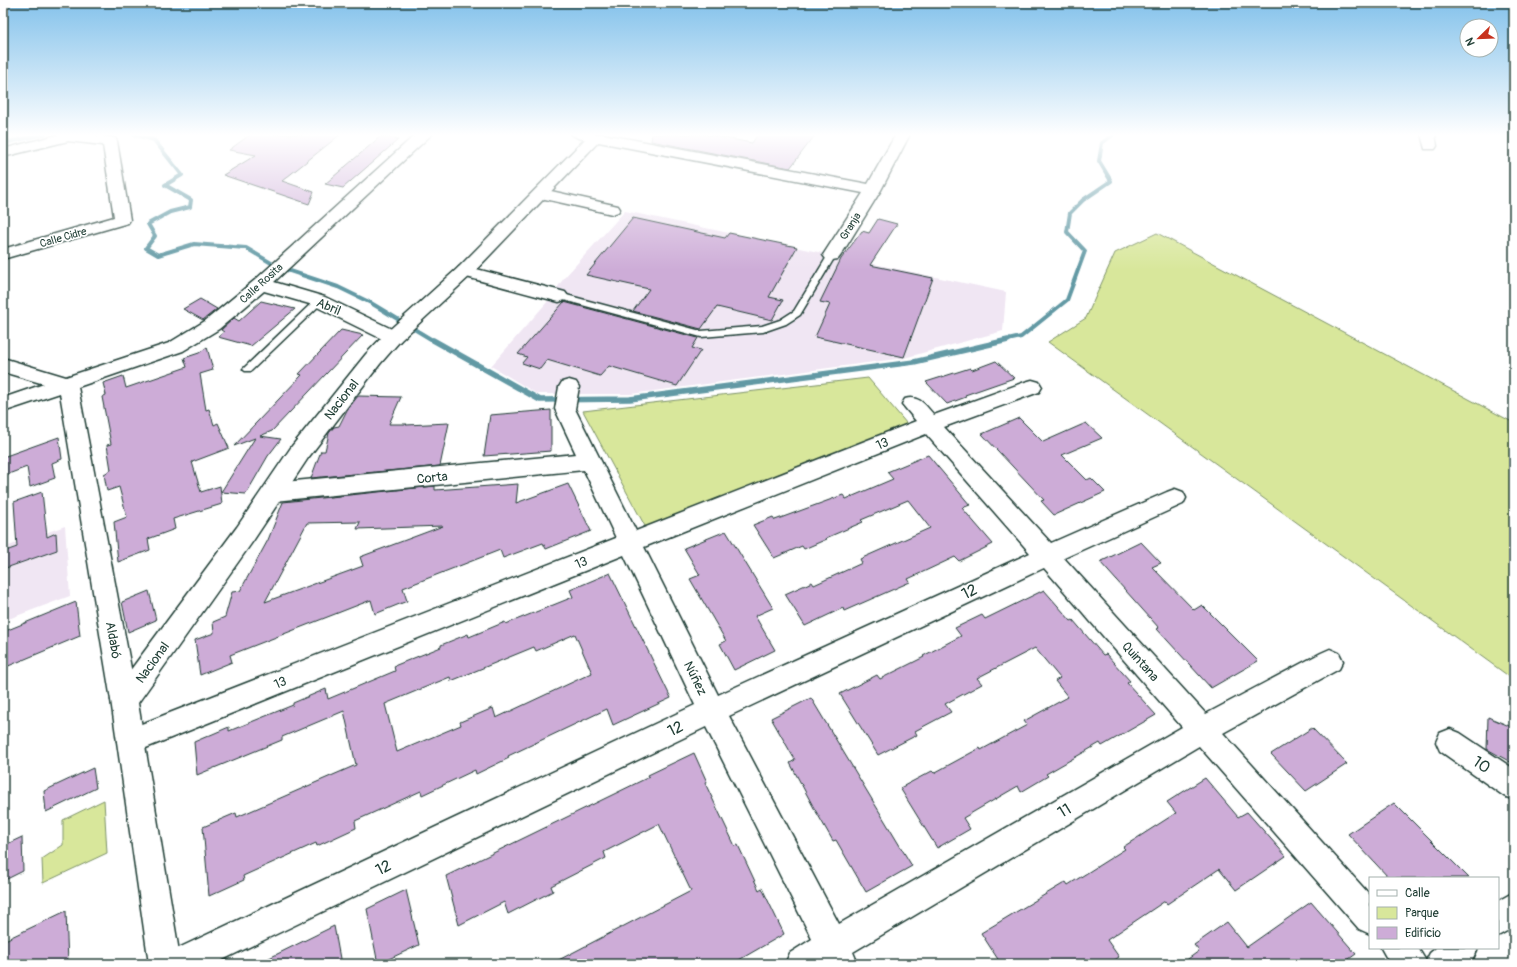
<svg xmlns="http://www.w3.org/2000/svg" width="1517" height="967" font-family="Pangolin,sans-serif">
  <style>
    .built { fill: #f0e6f3 }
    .green { fill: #d8e79b; stroke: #7c9268 }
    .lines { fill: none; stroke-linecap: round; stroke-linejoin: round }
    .stream-far1 { stroke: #6299a4; stroke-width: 4 }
    .stream { stroke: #6299a4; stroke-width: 5.5 }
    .building { fill: #cdacd7; stroke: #1f3d34; fill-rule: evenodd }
    .lane-casing { stroke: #1f3d34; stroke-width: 3 }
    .street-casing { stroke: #1f3d34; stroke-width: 3 }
    .secondary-casing { stroke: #1f3d34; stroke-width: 3 }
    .lane { fill: #fff; fill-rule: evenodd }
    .street { fill: #fff; fill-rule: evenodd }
    .secondary { fill: #fff; fill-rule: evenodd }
    .labels { text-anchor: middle; stroke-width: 3.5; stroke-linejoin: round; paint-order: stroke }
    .far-street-label { font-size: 11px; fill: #1f3d34; stroke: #fff }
    .street-label { font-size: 13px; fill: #1f3d34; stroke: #fff }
    .near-street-label { font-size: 16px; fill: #1f3d34; stroke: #fff }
  </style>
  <rect width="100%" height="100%" fill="#fff"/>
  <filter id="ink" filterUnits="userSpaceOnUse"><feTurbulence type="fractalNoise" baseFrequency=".025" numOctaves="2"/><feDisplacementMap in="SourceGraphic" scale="8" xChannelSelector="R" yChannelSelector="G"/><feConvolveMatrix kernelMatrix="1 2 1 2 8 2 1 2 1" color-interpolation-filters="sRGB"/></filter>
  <g filter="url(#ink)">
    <g class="built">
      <polygon points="625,211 1006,292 1003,331 904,358 631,394 537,394 491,366 548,301 564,278"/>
      <polygon points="65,526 70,596 3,621 3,548"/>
    </g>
    <g class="green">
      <polygon points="1157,233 1514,423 1514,680 1048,342 1086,318 1115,253"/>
      <polygon points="868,378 907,424 646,528 583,411"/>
      <polygon points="104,800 107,853 43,883 42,859 63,845 63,820"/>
    </g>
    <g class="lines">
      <g class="stream-far1">
        <polyline points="133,134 154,140 182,175 165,185 191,200 190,207 170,212 148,224 155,236 146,248 158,255 194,244 246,248 278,267 338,287 371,303 434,341"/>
        <polyline points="3,143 45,134"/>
        <polyline points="1003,341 1021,337 1067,300 1085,251 1067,232 1070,213 1083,200 1111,181 1099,161 1102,143 1114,134"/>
      </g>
      <polyline class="stream" points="433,340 540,400 630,399 914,362 1008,340"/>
    </g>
    <g class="building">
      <polygon points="251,134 341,134 282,181 314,192 309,204 223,175 256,155 229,150"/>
      <polygon points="652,134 703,134 752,143 758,134 816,134 790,168 651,141"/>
      <polygon points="381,136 399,139 343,188 325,184"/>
      <polygon points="633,218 725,238 729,233 797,247 769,297 783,300 772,320 717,307 701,329 633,311 649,289 586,275"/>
      <polygon points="878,219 897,224 870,265 933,278 904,357 815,337 830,304 820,302 841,259 862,231 869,233"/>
      <polygon points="200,299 217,309 203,320 183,309"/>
      <polygon points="261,301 295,309 251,346 218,337 224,332 221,330 234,318 239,321"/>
      <polygon points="564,302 698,338 692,348 701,350 677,386 609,366 600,376 547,360 540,369 522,363 527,357 518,354"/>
      <polygon points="341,330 363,335 272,431 260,436 281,439 268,456 246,494 221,492 255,438 234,446 302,375 299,374"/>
      <polygon points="207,347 213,370 200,374 206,410 209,409 214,425 218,423 229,448 192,462 201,492 220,486 222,504 173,519 175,529 148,539 150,550 118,562 114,522 127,517 119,487 107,491 104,474 111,470 107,445 111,444 102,397 106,395 103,383 123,376 126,388 187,367 184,358 199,353"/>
      <polygon points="996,361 1014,378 965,395 966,397 947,404 926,382 970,368 972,370"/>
      <polygon points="358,396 401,397 389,424 407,424 406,425 449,423 440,466 311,478 321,451 325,451 329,433 334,427 339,426 347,410"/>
      <polygon points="551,410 551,451 484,456 490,415"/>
      <polygon points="1019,418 1043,442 1086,423 1102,438 1062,455 1087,480 1091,478 1105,492 1054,515 1041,501 1044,500 982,434"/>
      <polygon points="59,437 62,459 52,463 55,478 30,487 27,467 3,476 3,457"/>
      <polygon points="928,455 970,505 962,508 993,544 959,561 955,557 908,579 910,582 844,611 843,608 805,626 785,594 812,582 814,585 862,563 860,559 930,528 908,500 861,520 863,522 826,538 827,539 804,549 802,546 774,558 753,525 773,517 775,520 843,495 846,499 893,479 887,472"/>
      <path d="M 518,484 L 516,503 L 568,484 L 591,531 L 546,549 L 543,543 L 503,558 L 500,550 L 403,588 L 407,601 L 375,614 L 371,600 L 230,655 L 232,662 L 200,675 L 195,640 L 214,633 L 213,622 L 225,617 L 232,592 L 240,591 L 268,540 L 283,502 L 435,486 L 435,490 ZM 360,522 L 357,529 L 443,526 L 360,557 L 363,566 L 265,602 L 307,523 Z"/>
      <polygon points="42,492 47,537 56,533 57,550 3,569 3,552 17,547 14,502"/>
      <polygon points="726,531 773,608 755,616 775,650 734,670 720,644 726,641 690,579 700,575 684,548"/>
      <polygon points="1141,542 1161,563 1152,567 1194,610 1202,605 1258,661 1211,688 1157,629 1159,628 1100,562"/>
      <path d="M 610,573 L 671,698 L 613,725 L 607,709 L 508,756 L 509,758 L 476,774 L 475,770 L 422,795 L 421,791 L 355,821 L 356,828 L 317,846 L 316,843 L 243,876 L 244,880 L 209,896 L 203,827 L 236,813 L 237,817 L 356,765 L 344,711 L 282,737 L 282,740 L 197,775 L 194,742 L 229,727 L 229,731 L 293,705 L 293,703 L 326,689 L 328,699 L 395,671 L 394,666 L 441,647 L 441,645 L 468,634 L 469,637 L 505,622 L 506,624 L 573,597 L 570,590 ZM 575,634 L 592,673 L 496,718 L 493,708 L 460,722 L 461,725 L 397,752 L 385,704 L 450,677 L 451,681 L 534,647 L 536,651 Z"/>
      <polygon points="1044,590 1071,621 1073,620 1103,655 1106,654 1130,681 1127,683 1156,715 1102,746 1100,743 1046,774 1048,776 1021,792 1018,786 963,818 970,829 937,848 900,788 932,771 934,773 980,748 981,750 1027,725 1024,721 1068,697 1055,681 1060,678 1035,648 977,678 982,684 945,704 951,712 915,731 917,735 878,755 840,694 877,675 880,679 924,657 923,656 961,636 955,628 982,615 985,619"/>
      <polygon points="149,591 156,620 128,632 122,602"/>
      <polygon points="76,602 80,636 6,667 3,632"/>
      <polygon points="811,698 912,866 866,892 836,840 833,841 814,808 790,763 795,760 771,718"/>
      <polygon points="1488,717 1514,728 1514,764 1487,749"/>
      <polygon points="1312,728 1347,764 1306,791 1271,754"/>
      <polygon points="694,753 707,782 705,783 735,846 738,845 759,890 762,888 784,934 732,964 551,964 691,891 659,824 604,852 606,858 551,886 553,891 508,914 504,902 459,925 446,876 649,777 648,775"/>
      <polygon points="93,768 96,788 46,812 44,791"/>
      <polygon points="1205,778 1238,817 1247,812 1286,856 1236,890 1219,869 1167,904 1165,901 1107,940 1119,957 1109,964 1001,964 981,933 1066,882 1068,885 1125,849 1123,847 1176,813 1167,802"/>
      <polygon points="1394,803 1469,878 1389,878 1348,834"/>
      <polygon points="22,837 23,871 3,881 3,846"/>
      <polygon points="406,890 419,945 378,964 367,909"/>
      <polygon points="1311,902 1356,954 1342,964 1181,964 1199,951 1194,945 1227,922 1247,947"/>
      <polygon points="66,911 68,964 3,964 3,941"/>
      <polygon points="334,926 341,964 257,964"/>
    </g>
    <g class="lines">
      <g class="lane-casing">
        <g id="lane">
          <polygon points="832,252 836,255 800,315 786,324 763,332 701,337 556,298 555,296 559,293 701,331 762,326 780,320 794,311 828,255"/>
          <polygon points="319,298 322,299 322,303 251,371 245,371 243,369 245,367 316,299"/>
        </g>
      </g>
      <g class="street-casing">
        <g id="street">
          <polygon points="61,134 86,134 115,138 117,141 130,220 128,223 3,259 3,249 114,217 103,145 68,141 3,157 3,149"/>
          <polygon points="416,134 432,134 274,282 325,297 400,333 402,337 400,341 393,343 386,341 313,305 264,291 219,329 183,351 78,387 137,700 133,709 124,712 115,709 111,700 60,393 3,412 3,398 44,384 3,372 3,358 66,377 169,343 205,321 255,280"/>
          <polygon points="571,134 603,134 868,184 896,134 910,134 881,190 841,255 838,259 832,260 826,259 823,255 863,193 578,138"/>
          <polygon points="1421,134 1435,134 1437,146 1435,149 1425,149"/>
          <polygon points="542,189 618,206 620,209 618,212 612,214 536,197 534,194 536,191"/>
          <polygon points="465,266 565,292 568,296 565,300 559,302 459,275 456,271 459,267"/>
          <path d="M 569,380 L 576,382 L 579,387 L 575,409 L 636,531 L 916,421 L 902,404 L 905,399 C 919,395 925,405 934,415 L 1025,382 L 1032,380 L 1039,382 L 1042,387 L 1039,392 L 944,427 L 1051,543 L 1167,492 L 1175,489 L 1183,492 L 1186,498 L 1183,504 L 1064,558 L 1206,714 L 1321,653 L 1330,649 L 1339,653 L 1343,661 L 1339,669 L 1223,733 L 1370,895 L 1370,934 L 1359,929 L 1199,746 L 853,952 L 858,964 L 785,964 L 790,953 L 812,939 L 706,727 L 214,964 L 163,964 L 168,953 L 695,705 L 624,555 L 131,754 L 121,750 L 117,741 L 121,732 L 616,538 L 584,470 L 274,501 L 266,498 L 263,492 L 266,486 L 274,483 L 576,454 L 555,409 L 559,387 L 562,382 ZM 926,434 L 1030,553 L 718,695 L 644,547 ZM 1044,568 L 1182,727 L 839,924 L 729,716 Z"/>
          <polygon points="1450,729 1460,733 1514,769 1514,800 1504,796 1440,751 1436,742 1440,733"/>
          <polygon points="1514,892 1514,927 1498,936 1498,901"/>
          <polygon points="1381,948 1418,948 1426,961 1430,953 1436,948 1478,948 1473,959 1467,964 1390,964"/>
        </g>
      </g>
      <g class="secondary-casing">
        <polygon id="secondary" points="590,134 606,134 471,275 400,341 380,364 308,458 253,541 138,703 181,964 149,964 111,700 115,691 237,527 292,446 366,354 386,333 459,267"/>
      </g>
      <use href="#lane" class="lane"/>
      <use href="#street" class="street"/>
      <use href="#secondary" class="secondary"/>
    </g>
  </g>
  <linearGradient id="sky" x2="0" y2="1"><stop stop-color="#84c2eb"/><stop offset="0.5" stop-color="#fff"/><stop offset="1" stop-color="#fff" stop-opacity="0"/></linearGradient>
  <rect width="1517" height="270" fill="url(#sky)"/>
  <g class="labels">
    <g class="far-street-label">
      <text transform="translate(850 226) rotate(-58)" y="4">Granja</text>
      <text transform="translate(63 237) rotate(-16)" y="4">Calle Cidre</text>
      <text transform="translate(261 283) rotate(-42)" y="4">Calle Rosita</text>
    </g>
    <g class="street-label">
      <text transform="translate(329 306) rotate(23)" y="5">Abril</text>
      <text transform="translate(341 399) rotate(-52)" y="5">Nacional</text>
      <text transform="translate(882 443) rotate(-22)" y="5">13</text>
      <text transform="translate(432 477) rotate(-6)" y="5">Corta</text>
      <text transform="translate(581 562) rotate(-22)" y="5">13</text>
      <text transform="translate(114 640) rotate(80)" y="5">Aldabó</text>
      <text transform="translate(1141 661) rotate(48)" y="5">Quintana</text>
      <text transform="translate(152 662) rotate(-54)" y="5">Nacional</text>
      <text transform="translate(696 678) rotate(64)" y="5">Núñez</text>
      <text transform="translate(280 682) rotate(-22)" y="5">13</text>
    </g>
    <g class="near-street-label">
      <text transform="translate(969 591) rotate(-25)" y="6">12</text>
      <text transform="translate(675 728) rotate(-25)" y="6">12</text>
      <text transform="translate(1482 764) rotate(35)" y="6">10</text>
      <text transform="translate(1064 810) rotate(-30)" y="6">11</text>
      <text transform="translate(383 867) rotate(-25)" y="6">12</text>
    </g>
  </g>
  <rect width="1517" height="967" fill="none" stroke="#fff" stroke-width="16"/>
  <rect x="8" y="8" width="1501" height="951" fill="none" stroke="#1f3d34" stroke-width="1.5" filter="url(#ink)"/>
  <rect x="1369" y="877" width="130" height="72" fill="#ffffff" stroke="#a5b1ae"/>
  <rect x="1377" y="890" width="20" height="6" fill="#ffffff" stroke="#a5b1ae"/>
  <text x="1405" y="897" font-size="12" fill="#1f3d34">Calle</text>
  <rect x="1377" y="907" width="20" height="12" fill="#d8e79b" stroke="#a5b1ae"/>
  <text x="1405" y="917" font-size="12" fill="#1f3d34">Parque</text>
  <rect x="1377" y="927" width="20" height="12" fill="#cdacd7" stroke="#a5b1ae"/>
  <text x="1405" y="937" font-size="12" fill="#1f3d34">Edificio</text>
  <g transform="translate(1479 38) rotate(247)"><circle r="19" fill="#ffffff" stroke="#a5b1ae"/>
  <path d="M0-3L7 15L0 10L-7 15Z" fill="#c8321e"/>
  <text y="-6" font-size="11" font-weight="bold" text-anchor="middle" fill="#1f3d34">N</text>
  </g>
</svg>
